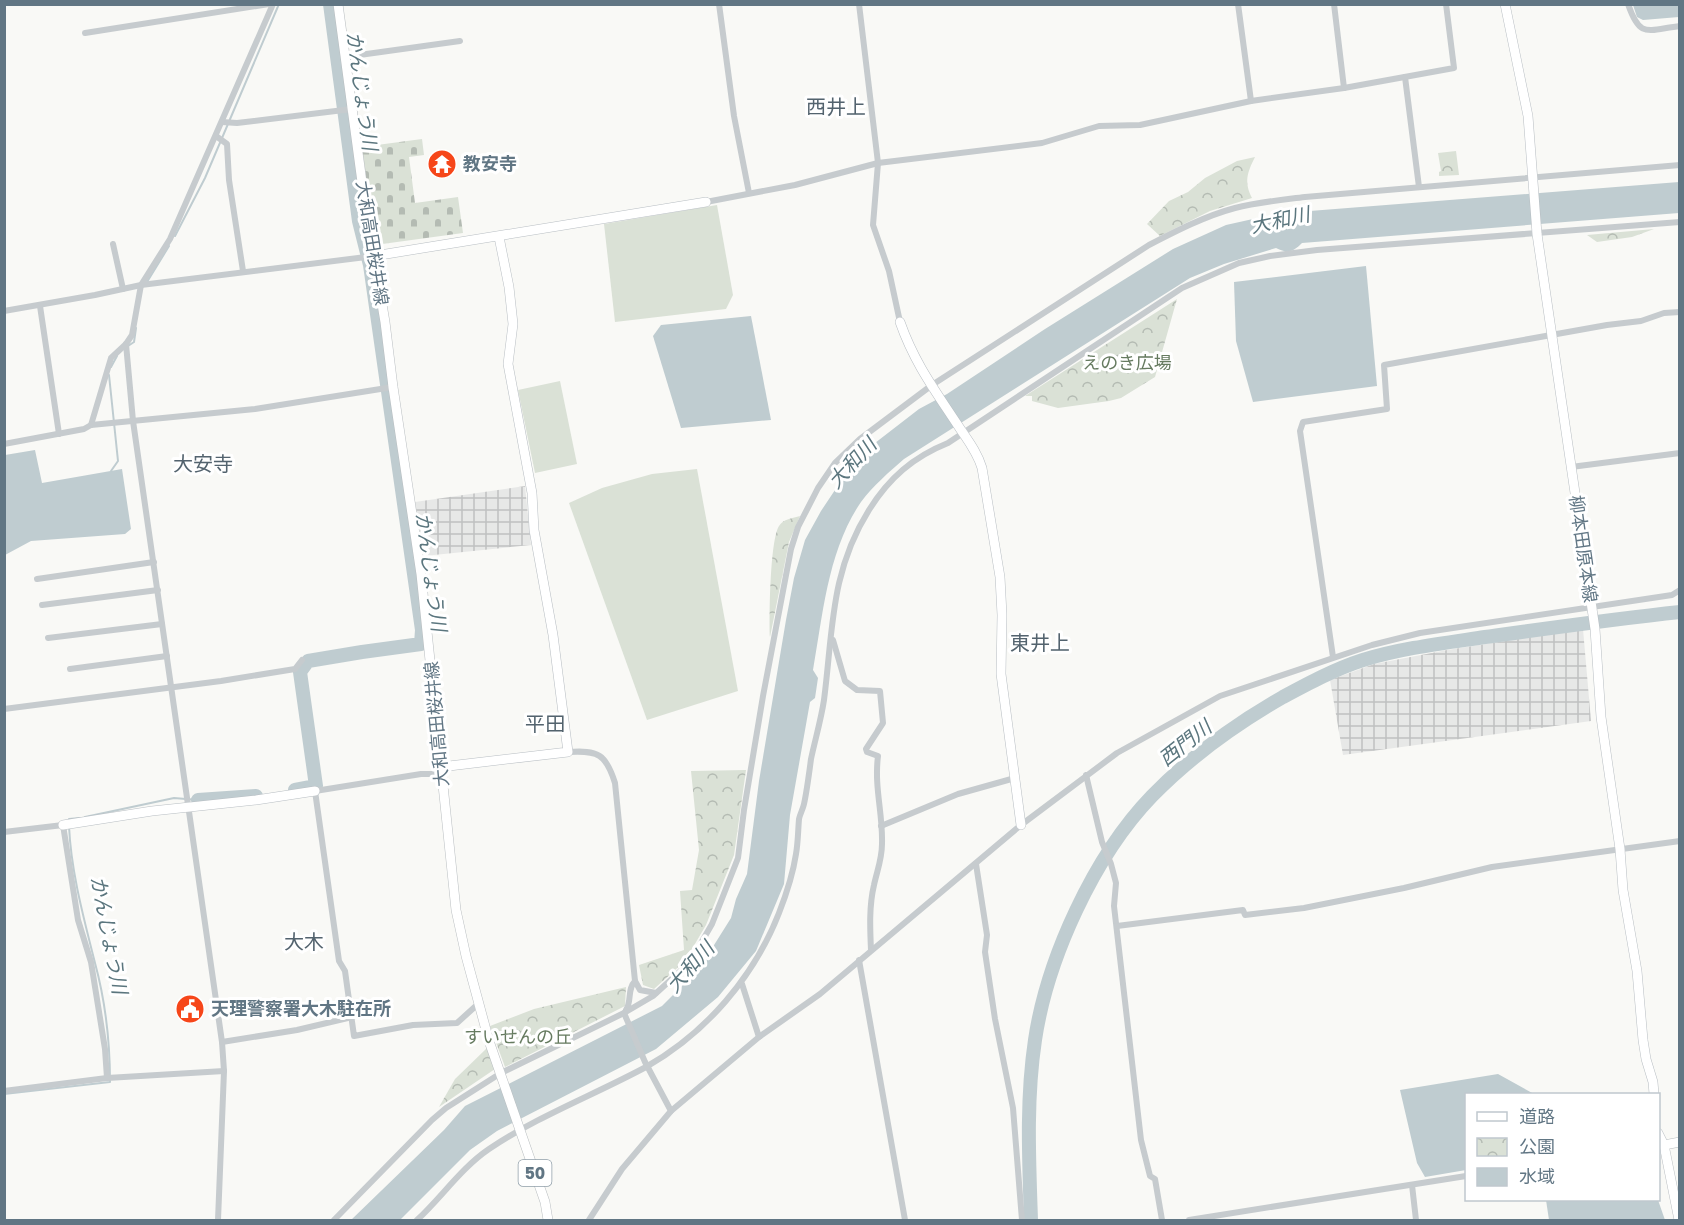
<svg xmlns="http://www.w3.org/2000/svg" width="1684" height="1225" font-family="'Golos Text','Noto Sans JP',sans-serif">
  <style>
    .industrial { fill: url(#industrial-grid) }
    .cemetery { fill: url(#cemetery-stones) }
    .park { fill: url(#park-crowns) }
    .garden { fill: #dae1d6 }
    .water { fill: #bfccd0 }
    .lines { fill: none; stroke-linecap: round; stroke-linejoin: round }
    .stream { stroke: #bfccd0; stroke-width: 2 }
    .river { stroke: #bfccd0; stroke-width: 14 }
    .secondary-casing { stroke: #b8bec3; stroke-width: 10 }
    .primary-casing { stroke: #b9bec1; stroke-width: 10 }
    .street { stroke: #c6cbce; stroke-width: 6 }
    .secondary { stroke: #fff; stroke-width: 9 }
    .primary { stroke: #fff; stroke-width: 9 }
    .labels { text-anchor: middle; stroke-width: 6; stroke-linejoin: round; paint-order: stroke }
    .shield { fill: #fff; stroke: #909fa9; stroke-width: 1.5 }
    .shield-label { font-size: 16px; font-weight: bold; fill: #617684 }
    .poi-label { font-size: 18px; font-weight: bold; fill: #617684; stroke: #fff; text-anchor: start }
    .street-label { font-size: 18px; fill: #617684; stroke: #fff }
    .park-label { font-size: 18px; fill: #667b60; stroke: #fff }
    .water-label { font-size: 20px; font-style: italic; fill: #5b767e; stroke: #fff }
    .neighbourhood-label { font-size: 20px; fill: #53636e; stroke: #fff }
  </style>
  <defs>
    <pattern id="industrial-grid" width="8" height="8" patternUnits="userSpaceOnUse" patternTransform="scale(1.5)"><rect width="8" height="8" fill="#e7e8e7"/><path d="M0 4h8M4 0v8" fill="none" stroke="#bfc1c1"/></pattern>
    <pattern id="cemetery-stones" width="16" height="16" patternUnits="userSpaceOnUse" patternTransform="scale(1.5)"><rect width="16" height="16" fill="#dae1d6"/><path d="M2 7V4a2 2 0 0 1 4 0v3zM10 15v-3a2 2 0 0 1 4 0v3z" fill="#b4bbb3"/></pattern>
    <pattern id="park-crowns" width="20" height="18" patternUnits="userSpaceOnUse" patternTransform="scale(1.5)"><rect width="20" height="18" fill="#dae1d6"/><path d="M2 6a3 3 0 1 1 6 0M12 15a3 3 0 1 1 6 0" fill="none" stroke="#b4bbb3"/></pattern>
  </defs>
  <rect width="100%" height="100%" fill="#f9f9f6"/>
  <g class="industrial">
    <polygon points="525,486 531,545 424,556 415,502"/>
    <polygon points="1583,629 1591,721 1343,755 1330,680 1374,664 1447,650"/>
  </g>
  <polygon class="cemetery" points="422,139 424,155 409,157 415,203 458,197 463,233 375,245 362,147"/>
  <g class="park">
    <polygon points="1456,151 1459,175 1439,176 1439,172 1441,171 1438,153"/>
    <path d="M 1255,157 C 1247,173 1244,182 1252,198 L 1210,211 L 1160,236 L 1147,224 L 1169,201 L 1188,192 L 1205,178 L 1237,161 Z"/>
    <polygon points="1654,229 1632,237 1597,242 1587,235"/>
    <polygon points="1177,299 1155,377 1121,398 1109,401 1058,408 1032,401 1032,396 1025,396"/>
    <path d="M 800,516 L 789,542 L 770,637 C 769,617 770,540 779,526 C 783,519 793,518 800,516 Z"/>
    <polygon points="746,770 734,855 706,925 685,961 654,989 643,985 639,965 684,950 680,891 692,890 699,850 691,771"/>
    <polygon points="626,987 625,1006 505,1067 490,1026 534,1009"/>
    <polygon points="488,1047 495,1069 439,1107 455,1079"/>
  </g>
  <g class="garden">
    <polygon points="717,205 733,295 726,309 615,322 604,224"/>
    <polygon points="560,381 577,464 535,473 518,390"/>
    <polygon points="697,469 738,691 647,720 569,503 602,488 652,474"/>
  </g>
  <g class="water">
    <polygon points="1633,5 1679,5 1679,17 1643,20 1637,17"/>
    <path d="M 1679,182 L 1679,213 L 1302,243 C 1293,252 1288,254 1276,248 L 1224,264 L 1190,278 L 904,459 C 889,472 873,486 861,502 C 828,550 823,614 813,670 L 818,678 L 815,698 L 810,702 L 790,815 L 784,884 L 756,951 L 718,997 L 656,1049 L 497,1131 L 470,1150 L 400,1220 L 351,1220 L 444,1130 L 465,1106 L 662,1006 L 699,969 L 731,918 L 736,899 L 747,874 L 759,781 L 786,620 L 794,578 L 805,540 L 821,511 L 847,472 L 875,443 L 919,409 L 947,394 L 1045,329 L 1173,249 L 1226,225 L 1289,211 L 1297,212 Z"/>
    <polygon points="1366,266 1377,386 1253,402 1236,341 1234,282"/>
    <polygon points="751,316 771,420 681,428 653,336 661,325"/>
    <polygon points="35,450 42,483 122,469 131,529 125,534 31,541 5,555 5,455"/>
    <polygon points="1498,1074 1534,1094 1466,1094 1466,1170 1425,1177 1417,1163 1400,1090"/>
    <polygon points="1546,1200 1658,1200 1665,1220 1549,1220"/>
  </g>
  <g class="lines">
    <g class="stream">
      <polyline points="175,236 205,178 279,4"/>
      <polyline points="147,282 169,246"/>
      <polyline points="128,346 134,342 136,328"/>
      <polyline points="111,367 117,356"/>
      <polyline points="109,375 118,461 111,471"/>
      <polyline points="85,817 174,798 198,800"/>
      <polyline points="69,821 69,819 80,818"/>
      <path d="M 4,1094 L 110,1082 C 110,1044 105,1000 95,963 C 84,919 71,872 69,826"/>
    </g>
    <g class="river">
      <polyline points="295,790 316,786 300,672 308,661 362,652 421,644 422,630 370,265 359,221 330,4"/>
      <polyline points="198,800 256,796"/>
      <path d="M 1031,1220 C 1029,1160 1026,1100 1035,1040 C 1047,959 1094,856 1152,796 C 1190,757 1236,724 1283,697 C 1309,683 1335,669 1363,660 C 1402,648 1445,643 1485,637 C 1550,628 1614,619 1680,612"/>
    </g>
    <g class="secondary-casing">
      <g id="secondary">
        <polyline points="1505,4 1528,116 1537,234 1595,629 1601,717 1620,849 1623,890 1637,971 1643,1040 1646,1059 1653,1082 1654,1094"/>
        <polyline points="374,256 706,202"/>
        <path d="M 900,322 C 914,362 934,389 957,424 C 966,438 977,451 982,468 L 1000,577 L 1002,615 L 1001,674 L 1021,825"/>
        <polyline points="441,770 449,766 568,752 553,635 534,530 532,493 508,364 513,324 509,287 499,237"/>
        <polyline points="63,825 152,811 256,800 315,791"/>
        <polyline points="1658,1133 1664,1145"/>
      </g>
    </g>
    <g class="primary-casing">
      <g id="primary">
        <polyline points="338,4 364,197 385,322 393,387 421,574 456,910 466,956 489,1041 545,1202 548,1220"/>
        <polyline points="1679,1220 1664,1145 1680,1142"/>
      </g>
    </g>
    <g class="street">
      <polyline points="719,4 734,116 749,193"/>
      <polyline points="859,4 878,163 873,225 889,271 900,322"/>
      <polyline points="1238,4 1251,101"/>
      <polyline points="1334,4 1344,88"/>
      <path d="M 1628,4 C 1640,39 1647,30 1680,26"/>
      <polyline points="85,33 269,4"/>
      <polyline points="345,57 460,41"/>
      <polyline points="1405,77 1419,187"/>
      <polyline points="222,122 237,123 352,109"/>
      <polyline points="216,136 227,144 229,180 243,271"/>
      <polyline points="706,202 795,185 878,163 1042,143 1099,126 1140,125 1251,101 1344,88 1454,68 1446,4"/>
      <polyline points="113,244 123,289"/>
      <polyline points="40,306 59,434"/>
      <polyline points="4,311 95,295 141,285 374,256"/>
      <polyline points="126,344 133,421 222,1042 224,1071 218,1220"/>
      <polyline points="91,425 111,358 126,344 132,335 141,285 170,239 273,4"/>
      <polyline points="4,444 84,429 91,425 255,409 393,387"/>
      <polyline points="1571,467 1680,453"/>
      <polyline points="37,579 154,562"/>
      <polyline points="42,605 158,590"/>
      <polyline points="48,638 162,624"/>
      <path d="M 833,640 L 845,681 L 857,690 L 880,691 L 883,723 L 866,749 L 867,752 L 878,756 C 874,788 883,813 882,844 C 882,859 877,871 874,885 C 869,906 870,928 871,950"/>
      <polyline points="1333,657 1300,431 1303,422 1387,409 1384,365 1607,325 1641,321 1664,313 1680,312"/>
      <polyline points="70,669 167,656"/>
      <polyline points="4,709 221,681 295,669 302,660"/>
      <path d="M 568,752 C 598,750 606,754 615,783 L 635,981 C 627,989 632,1001 626,1010"/>
      <polyline points="442,774 421,774 315,791 339,961 345,971 354,1036 413,1025 457,1023 478,1004"/>
      <polyline points="1086,775 1102,842 1111,864 1116,883 1114,906 1141,1140 1150,1176 1155,1179 1162,1220"/>
      <polyline points="881,826 958,794 1015,778"/>
      <polyline points="4,832 63,825 78,920 91,962 105,1049 107,1078"/>
      <polyline points="976,864 987,935 985,952 995,1019 1013,1108 1022,1220"/>
      <polyline points="1117,926 1243,910 1245,915 1304,908 1404,888 1492,867 1680,841"/>
      <polyline points="859,960 905,1220"/>
      <polyline points="635,981 640,990 656,993"/>
      <polyline points="742,984 759,1037"/>
      <polyline points="624,1013 645,1062 671,1111"/>
      <polyline points="222,1042 297,1030 352,1017"/>
      <polyline points="4,1091 107,1078 224,1071"/>
      <polyline points="1412,1185 1416,1220"/>
      <path d="M 334,1220 L 432,1120 L 446,1108 L 501,1073 L 624,1013 L 653,996 L 686,966 L 697,950 L 712,924 L 738,858 L 744,810 L 763,696 L 791,549 L 798,527 L 818,488 L 835,463 L 860,439 L 932,385 L 1149,245 C 1176,231 1205,216 1235,208 C 1258,202 1281,200 1305,197 L 1680,165"/>
      <path d="M 417,1220 C 441,1198 461,1168 489,1149 C 538,1116 594,1095 646,1067 C 706,1033 754,977 779,913 C 786,895 793,874 796,854 C 798,843 798,831 799,819 C 800,814 803,809 804,804 C 807,790 809,774 811,759 C 815,740 821,720 824,700 C 833,631 830,572 869,510 C 889,478 913,457 948,443 L 1182,288 L 1239,263 L 1270,256 L 1317,250 L 1680,222"/>
      <polyline points="589,1220 622,1169 671,1111 759,1037 820,994 1021,825 1117,753 1220,696 1372,645 1420,633 1672,595 1680,590"/>
      <polyline points="1189,1220 1466,1176"/>
    </g>
    <use href="#secondary" class="secondary"/>
    <use href="#primary" class="primary"/>
  </g>
  <defs>
    <g id="temple-disc" transform="scale(1.5)"><circle r="9.5" fill="#f64619" stroke="#fff"/><path d="M0-6L5-2H3V0L6.5 2.5H4V6H1.5V3h-3V6H-4V2.5H-6.5L-3 0V-2H-5Z" fill="#fff"/></g>
    <g id="civic-disc" transform="scale(1.5)"><circle r="9.5" fill="#f64619" stroke="#fff"/><path d="M-.6-6.5H3V-4.5H.6V-3L4-1V1h2V6H-6V1h2V-1L-.6-3ZM-1.2 2.5V6h2.4V2.5Z" fill="#fff"/></g>
  </defs>
  <g fill-rule="evenodd">
    <use href="#temple-disc" x="442" y="164"/>
    <use href="#civic-disc" x="190" y="1009"/>
  </g>
  <g class="labels">
    <rect class="shield" x="518.5" y="1160" width="33" height="26" rx="4.5"/>
    <g class="shield-label">
      <text x="535" y="1179">50</text>
    </g>
    <g class="poi-label">
      <text x="463" y="170">教安寺</text>
      <text x="211" y="1015">天理警察署大木駐在所</text>
    </g>
    <g class="street-label">
      <text transform="translate(372 243) rotate(81)" y="6">大和高田桜井線</text>
      <text transform="translate(1583 549) rotate(82)" y="6">柳本田原本線</text>
      <text transform="translate(437 724) rotate(-95)" y="6">大和高田桜井線</text>
    </g>
    <g class="park-label">
      <text x="1127" y="369">えのき広場</text>
      <text x="518" y="1043">すいせんの丘</text>
    </g>
    <g class="water-label">
      <text transform="translate(362 91) rotate(82)" y="7">かんじょう川</text>
      <text transform="translate(1280 220) rotate(-12)" y="7">大和川</text>
      <text transform="translate(852 463) rotate(-47)" y="7">大和川</text>
      <text transform="translate(431 572) rotate(82)" y="7">かんじょう川</text>
      <text transform="translate(1185 743) rotate(-38)" y="7">西門川</text>
      <text transform="translate(109 935) rotate(79)" y="7">かんじょう川</text>
      <text transform="translate(690 967) rotate(-48)" y="7">大和川</text>
    </g>
    <g class="neighbourhood-label">
      <text x="836" y="114">西井上</text>
      <text x="203" y="471">大安寺</text>
      <text x="1040" y="650">東井上</text>
      <text x="545" y="731">平田</text>
      <text x="304" y="949">大木</text>
    </g>
  </g>
  <rect width="1684" height="1225" fill="none" stroke="#617684" stroke-width="12"/>
  <rect x="1465" y="1093" width="195" height="108" fill="#ffffff" stroke="#c0c8ce" stroke-width="1.5"/>
  <rect x="1477" y="1112" width="30" height="9" fill="#ffffff" stroke="#c0c8ce" stroke-width="1.5"/>
  <text x="1519" y="1123" font-size="18" fill="#617684">道路</text>
  <rect x="1477" y="1138" width="30" height="18" fill="url(#park-crowns)" stroke="#c0c8ce" stroke-width="1.5"/>
  <text x="1519" y="1153" font-size="18" fill="#617684">公園</text>
  <rect x="1477" y="1168" width="30" height="18" fill="#bfccd0" stroke="#c0c8ce" stroke-width="1.5"/>
  <text x="1519" y="1183" font-size="18" fill="#617684">水域</text>
</svg>
